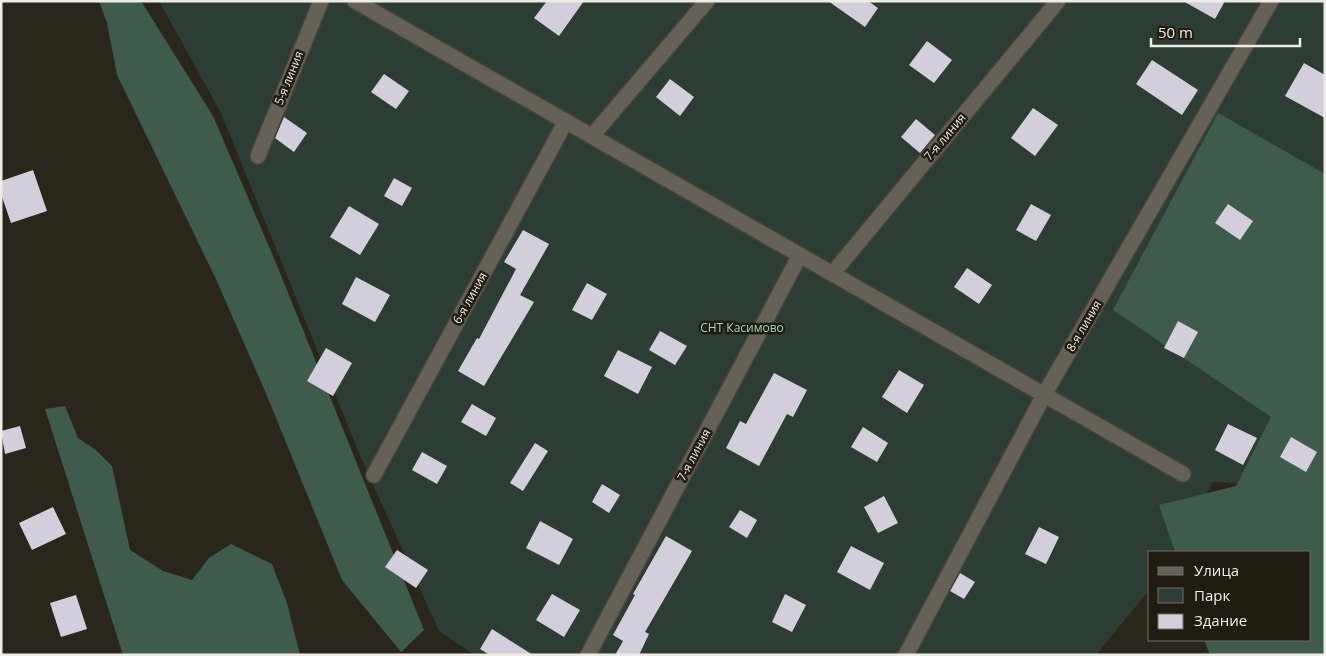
<svg xmlns="http://www.w3.org/2000/svg" width="1326" height="656" font-family="'Open Sans',sans-serif">
  <style>
    .green { fill: #2c3e34 }
    .forest { fill: #3e5b4c }
    .building { fill: #d3cedc }
    .lines { fill: none; stroke-linecap: round; stroke-linejoin: round }
    .minor-casing { stroke: #48443c; stroke-width: 18 }
    .minor { stroke: #666156; stroke-width: 15 }
    .labels { text-anchor: middle; stroke-width: 5; stroke-linejoin: round; paint-order: stroke }
    .street-label { font-size: 12px; fill: #efece5; stroke: #211c12 }
    .park-label { font-size: 12px; fill: #9ed7b9; stroke: #211c12 }
  </style>
  <rect width="100%" height="100%" fill="#2a261c"/>
  <polygon class="green" points="159,1 1325,1 1325,418 1268,484 1213,482 1171,552 1150,552 1150,589 1096,655 475,655 439,631 361,458 221,113"/>
  <g class="forest">
    <polygon points="99,1 141,1 213,116 276,263 424,630 401,652 342,580 265,391 215,277 117,75 107,23"/>
    <polygon points="1218,113 1325,174 1325,655 1210,655 1204,640 1310,640 1310,552 1175,552 1159,505 1236,486 1271,417 1113,310"/>
    <polygon points="65,406 78,438 97,451 112,466 130,550 163,571 192,580 209,558 231,544 272,564 287,603 300,655 123,655 45,409"/>
  </g>
  <g class="building">
    <polygon points="547,1 584,1 559,36 534,18"/>
    <polygon points="828,1 868,1 878,8 865,27"/>
    <polygon points="1183,1 1225,1 1215,19"/>
    <polygon points="927,41 952,60 934,83 909,65"/>
    <polygon points="1152,60 1198,90 1182,115 1136,84"/>
    <polygon points="1304,63 1325,75 1325,118 1285,96"/>
    <polygon points="384,74 409,91 396,109 371,92"/>
    <polygon points="670,79 694,97 680,116 656,97"/>
    <polygon points="1033,108 1058,125 1035,156 1011,138"/>
    <polygon points="284,117 307,133 294,152 275,138"/>
    <polygon points="916,119 935,135 920,153 901,137"/>
    <polygon points="33,170 47,211 11,223 1,194 1,181"/>
    <polygon points="394,178 412,188 402,206 384,196"/>
    <polygon points="1031,204 1051,215 1036,241 1016,230"/>
    <polygon points="1228,204 1253,221 1240,240 1215,223"/>
    <polygon points="349,206 379,224 360,255 330,237"/>
    <polygon points="523,230 549,244 520,295 534,302 484,386 458,371 477,338 479,339 516,269 504,262"/>
    <polygon points="967,268 992,285 979,304 954,287"/>
    <polygon points="356,277 390,295 375,322 342,304"/>
    <polygon points="587,283 607,294 592,320 572,310"/>
    <polygon points="1178,321 1198,332 1184,358 1164,348"/>
    <polygon points="660,331 687,346 675,365 649,350"/>
    <polygon points="326,348 352,363 333,396 307,381"/>
    <polygon points="618,350 652,367 638,394 604,376"/>
    <polygon points="899,370 924,385 907,413 882,397"/>
    <polygon points="774,373 807,390 793,417 787,414 759,466 726,448 740,421 746,424"/>
    <polygon points="472,404 496,418 486,436 461,422"/>
    <polygon points="1228,424 1257,438 1243,465 1215,450"/>
    <polygon points="20,426 26,448 5,454 1,431"/>
    <polygon points="863,427 888,443 877,462 851,447"/>
    <polygon points="1291,437 1317,452 1306,472 1280,457"/>
    <polygon points="535,443 548,451 523,491 510,483"/>
    <polygon points="422,452 447,466 437,484 412,470"/>
    <polygon points="602,484 620,495 609,513 592,502"/>
    <polygon points="884,496 898,523 878,533 864,507"/>
    <polygon points="53,507 66,534 32,550 19,523"/>
    <polygon points="740,510 757,520 747,538 729,527"/>
    <polygon points="540,521 573,539 559,565 526,548"/>
    <polygon points="1039,527 1059,537 1046,564 1025,554"/>
    <polygon points="666,536 692,551 645,632 649,634 639,655 615,655 623,641 613,635 635,595 633,594"/>
    <polygon points="851,546 884,563 870,590 837,572"/>
    <polygon points="397,550 428,570 416,588 385,567"/>
    <polygon points="960,573 975,582 964,599 950,591"/>
    <polygon points="552,594 580,610 564,637 536,620"/>
    <polygon points="785,594 806,605 792,632 772,622"/>
    <polygon points="76,595 87,629 61,637 50,603"/>
    <polygon points="492,629 533,655 490,655 480,649"/>
  </g>
  <g class="lines">
    <g class="minor-casing">
      <g id="minor">
        <polyline points="355,1 1183,474"/>
        <polyline points="592,136 707,1"/>
        <polyline points="258,156 321,1"/>
        <polyline points="833,273 1058,1"/>
        <polyline points="374,475 566,121"/>
        <polyline points="588,655 800,255"/>
        <polyline points="906,655 1044,395 1271,1"/>
      </g>
    </g>
    <use href="#minor" class="minor"/>
  </g>
  <g class="labels">
    <g class="street-label">
      <text transform="translate(289 78) rotate(-68)" y="4">5-я линия</text>
      <text transform="translate(945 137) rotate(-50)" y="4">7-я линия</text>
      <text transform="translate(470 298) rotate(-61)" y="4">6-я линия</text>
      <text transform="translate(1084 326) rotate(-60)" y="4">8-я линия</text>
      <text transform="translate(694 455) rotate(-62)" y="4">7-я линия</text>
    </g>
    <g class="park-label">
      <text x="742" y="332">СНТ Касимово</text>
    </g>
  </g>
  <rect width="1326" height="656" fill="none" stroke="#efece5" stroke-width="5"/>
  <rect x="1148" y="551" width="162" height="90" fill="#211c12" stroke="#736f66"/>
  <rect x="1158" y="567" width="25" height="8" fill="#666156" stroke="#736f66"/>
  <text x="1194" y="576" font-size="15" fill="#efece5">Улица</text>
  <rect x="1158" y="588" width="25" height="15" fill="#2c3e34" stroke="#736f66"/>
  <text x="1194" y="601" font-size="15" fill="#efece5">Парк</text>
  <rect x="1158" y="614" width="25" height="15" fill="#d3cedc" stroke="#736f66"/>
  <text x="1194" y="626" font-size="15" fill="#efece5">Здание</text>
  <path d="M1151 38v8h149v-8" fill="none" stroke="#efece5" stroke-width="2.5"/>
  <text x="1158" y="38" font-size="15" fill="#efece5" stroke="#211c12" stroke-width="4" paint-order="stroke">50 m</text>
</svg>
